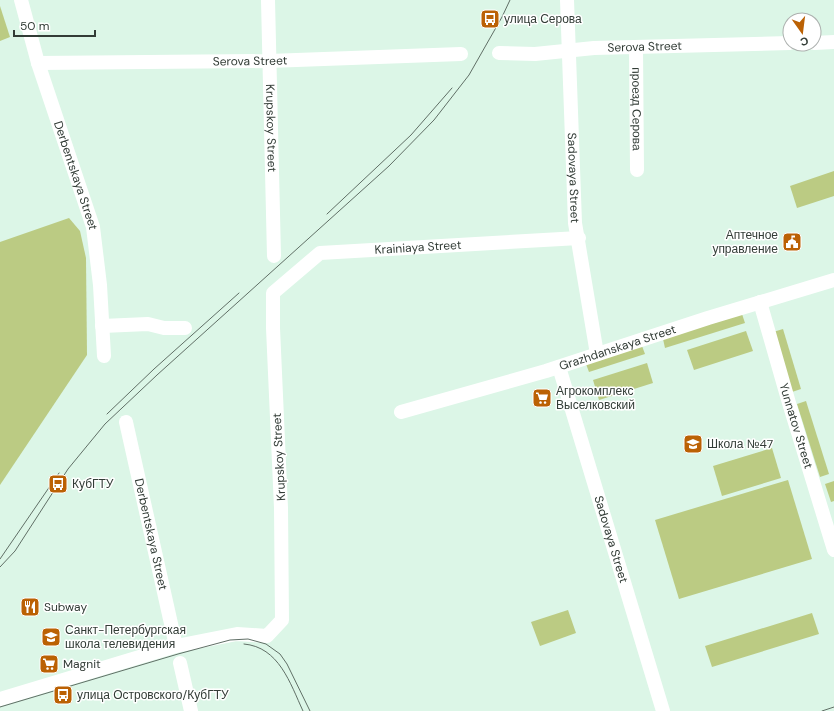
<svg xmlns="http://www.w3.org/2000/svg" width="834" height="711" font-family="'DM Sans',sans-serif">
  <style>
    .green { fill: #bbcb83 }
    .lines { fill: none; stroke-linecap: round; stroke-linejoin: round }
    .minor { stroke: #fff; stroke-width: 14 }
    .tram { stroke: #606f66; stroke-width: 1 }
    .labels { text-anchor: middle; stroke-width: 3; stroke-linejoin: round; paint-order: stroke }
    .poi-label { font-size: 12px; fill: #323c36; stroke: #fff; text-anchor: start }
    .street-label { font-size: 12px; fill: #323c36; stroke: #fff }
  </style>
  <rect width="100%" height="100%" fill="#dcf6e7"/>
  <g class="green">
    <polygon points="0,6 10,37 0,41"/>
    <polygon points="834,171 834,196 797,208 790,186"/>
    <polygon points="69,218 80,231 86,258 87,355 0,485 0,242"/>
    <polygon points="742,314 745,323 665,348 663,339"/>
    <polygon points="783,329 801,389 792,392 773,332"/>
    <polygon points="746,331 753,351 694,370 687,350"/>
    <polygon points="642,346 645,354 589,372 586,364"/>
    <polygon points="647,363 653,383 599,400 593,380"/>
    <polygon points="806,401 829,474 820,477 797,404"/>
    <polygon points="772,448 781,478 722,496 713,466"/>
    <polygon points="788,480 812,559 679,599 655,520"/>
    <polygon points="834,481 834,501 831,502 825,484"/>
    <polygon points="568,610 576,633 540,646 531,622"/>
    <polygon points="812,613 819,634 712,667 705,646"/>
  </g>
  <g class="lines">
    <g class="minor">
      <path id="s1" d="M 21,0 L 38,63 L 93,227 L 100,285 L 104,356"/>
      <path id="s2" d="M 268,0 L 274,256"/>
      <path id="s3" d="M 567,0 L 575,223 L 597,354"/>
      <polyline points="814,43 834,42"/>
      <path id="s4" d="M 636,48 L 637,170"/>
      <path id="s5" d="M 499,53 L 535,54 L 594,48 L 790,43"/>
      <path id="s6" d="M 38,63 L 269,61 L 461,54"/>
      <path id="s7" d="M 760,302 L 789,403 L 834,550"/>
      <polyline points="102,326 148,324 164,328 185,328"/>
      <path id="s8" d="M 559,367 L 663,711"/>
      <path id="s9" d="M 401,412 L 546,371 L 708,318 L 834,280"/>
      <path id="s10" d="M 126,422 L 176,646"/>
      <polyline points="180,663 191,711"/>
      <path id="s11" d="M 0,699 L 176,646 L 237,634 L 267,636 L 282,620 L 281,508 L 273,328 L 273,293 L 320,253 L 579,238"/>
    </g>
    <g class="tram">
      <polyline points="327,214 411,135 452,88"/>
      <polyline points="107,414 154,369 239,293"/>
      <polyline points="0,559 59,473"/>
      <polyline points="0,567 15,551 68,469 105,424 157,375 389,166 434,120 469,75 502,17 510,0"/>
      <path d="M 244,644 C 279,647 290,683 303,711"/>
      <polyline points="0,707 178,654 230,640 248,639 266,644 280,654 287,664 310,711"/>
      <polyline points="822,711 834,707"/>
    </g>
  </g>
  <defs>
    <g id="bus-square" transform="scale(1)"><rect x="-9" y="-9" width="18" height="18" rx="4" fill="#bb6104" stroke="#fff"/><path d="M-5-6H5V4H4V6H2V4H-2V6H-4V4H-5ZM-3.5-4V0h7V-4ZM-3.5 1.2v1.5H-2V1.2ZM2 1.2v1.5H3.5V1.2Z" fill="#fff"/></g>
    <g id="civic-square" transform="scale(1)"><rect x="-9" y="-9" width="18" height="18" rx="4" fill="#bb6104" stroke="#fff"/><path d="M-.6-6.5H3V-4.5H.6V-3L4-1V1h2V6H-6V1h2V-1L-.6-3ZM-1.2 2.5V6h2.4V2.5Z" fill="#fff"/></g>
    <g id="supermarket-square" transform="scale(1)"><rect x="-9" y="-9" width="18" height="18" rx="4" fill="#bb6104" stroke="#fff"/><path d="M-6-5.5h2.5l.6 2H6L4.5 2H-2.5L-4.4-4H-6ZM-1.5 3.2a1.3 1.3 0 1 0 .1 0ZM3 3.2a1.3 1.3 0 1 0 .1 0Z" fill="#fff"/></g>
    <g id="school-square" transform="scale(1)"><rect x="-9" y="-9" width="18" height="18" rx="4" fill="#bb6104" stroke="#fff"/><path d="M0-5L7-2L0 1L-7-2ZM-4 1L0 2.5L4 1V4Q0 6-4 4Z" fill="#fff"/></g>
    <g id="restaurant-square" transform="scale(1)"><rect x="-9" y="-9" width="18" height="18" rx="4" fill="#bb6104" stroke="#fff"/><path d="M-5-6h1v4h1v-4h1v4h1v-4h1v5L-1.5 .5V6h-2V.5L-5-1ZM5-6V6H3V1.5H1.5Q1.5-4 5-6Z" fill="#fff"/></g>
  </defs>
  <g fill-rule="evenodd">
    <use href="#bus-square" x="490" y="19"/>
    <use href="#civic-square" x="792" y="242"/>
    <use href="#supermarket-square" x="542" y="398"/>
    <use href="#school-square" x="693" y="444"/>
    <use href="#bus-square" x="58" y="484"/>
    <use href="#restaurant-square" x="30" y="607"/>
    <use href="#school-square" x="51" y="637"/>
    <use href="#supermarket-square" x="49" y="664"/>
    <use href="#bus-square" x="63" y="695"/>
  </g>
  <g class="labels">
    <g class="poi-label">
      <text x="504" y="23">улица Серова</text>
      <text x="778" y="239" text-anchor="end">Аптечное<tspan x="778" dy="14">управление</tspan></text>
      <text x="556" y="395">Агрокомплекс<tspan x="556" dy="14">Выселковский</tspan></text>
      <text x="707" y="448">Школа №47</text>
      <text x="72" y="488">КубГТУ</text>
      <text x="44" y="611">Subway</text>
      <text x="65" y="634">Санкт-Петербургская<tspan x="65" dy="14">школа телевидения</tspan></text>
      <text x="63" y="668">Magnit</text>
      <text x="77" y="699">улица Островского/КубГТУ</text>
    </g>
    <g class="street-label">
      <text dy="4" stroke="none"><textPath href="#s5" startOffset="146">Serova Street</textPath></text>
      <text dy="4" stroke="none"><textPath href="#s6" startOffset="212">Serova Street</textPath></text>
      <text dy="4" stroke="none"><textPath href="#s4" startOffset="61">проезд Серова</textPath></text>
      <text dy="4" stroke="none"><textPath href="#s2" startOffset="128">Krupskoy Street</textPath></text>
      <text dy="4" stroke="none"><textPath href="#s1" startOffset="184">Derbentskaya Street</textPath></text>
      <text dy="4" stroke="none"><textPath href="#s3" startOffset="178">Sadovaya Street</textPath></text>
      <text dy="4" stroke="none"><textPath href="#s11" startOffset="785">Krainiaya Street</textPath></text>
      <text dy="4" stroke="none"><textPath href="#s9" startOffset="226">Grazhdanskaya Street</textPath></text>
      <text dy="4" stroke="none"><textPath href="#s7" startOffset="129">Yunnatov Street</textPath></text>
      <text transform="translate(279 457) rotate(-93)" y="4">Krupskoy Street</text>
      <text dy="4" stroke="none"><textPath href="#s10" startOffset="115">Derbentskaya Street</textPath></text>
      <text dy="4" stroke="none"><textPath href="#s8" startOffset="180">Sadovaya Street</textPath></text>
    </g>
  </g>
  <g transform="translate(802 32) rotate(166)"><circle r="19" fill="#ffffff" stroke="#adb1af"/>
  <path d="M0-3L7 15L0 10L-7 15Z" fill="#bb6104"/>
  <text y="-6" font-size="11" font-weight="bold" text-anchor="middle" fill="#323c36">С</text>
  </g>
  <path d="M14 30v6h81v-6" fill="none" stroke="#323c36" stroke-width="2"/>
  <text x="20" y="30" font-size="12" fill="#323c36" stroke="#ffffff" stroke-width="3" paint-order="stroke">50 m</text>
</svg>
